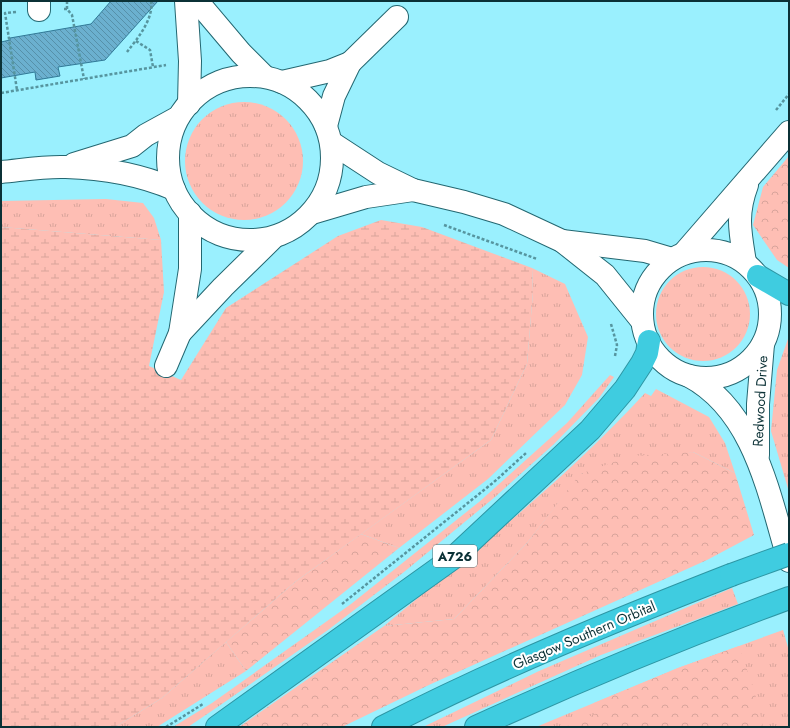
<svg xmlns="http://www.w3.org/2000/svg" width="790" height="728" font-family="Jost,sans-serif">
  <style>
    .grass { fill: url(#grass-tufts) }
    .forest { fill: url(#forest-crowns) }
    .wetland { fill: url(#wetland-marsh) }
    .building { fill: url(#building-back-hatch); stroke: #317a98 }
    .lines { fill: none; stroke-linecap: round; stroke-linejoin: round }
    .minor-casing { stroke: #236771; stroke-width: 24 }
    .highway-casing { stroke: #2d96a4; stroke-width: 24 }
    .path { stroke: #56959f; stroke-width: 2.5; stroke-dasharray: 3 2; stroke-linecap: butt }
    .minor { stroke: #fff; stroke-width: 22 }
    .highway { stroke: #3fcce0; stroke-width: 22 }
    .highway-bridge-casing { stroke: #2d96a4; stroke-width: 24; stroke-linecap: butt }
    .highway-bridge { stroke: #3fcce0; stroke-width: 22 }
    .labels { text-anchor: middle; stroke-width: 4; stroke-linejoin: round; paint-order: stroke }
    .shield { fill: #fff; stroke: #546f72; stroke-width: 1 }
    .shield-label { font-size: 13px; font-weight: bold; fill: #0b3136 }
    .street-label { font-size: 14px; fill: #0b3136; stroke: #fff }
  </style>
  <defs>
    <pattern id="grass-tufts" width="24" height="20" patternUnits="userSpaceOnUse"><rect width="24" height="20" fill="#febeb4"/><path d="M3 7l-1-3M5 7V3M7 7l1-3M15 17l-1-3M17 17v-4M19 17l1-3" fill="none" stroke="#d8a49b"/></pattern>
    <pattern id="forest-crowns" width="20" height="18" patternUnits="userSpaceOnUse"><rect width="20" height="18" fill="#febeb4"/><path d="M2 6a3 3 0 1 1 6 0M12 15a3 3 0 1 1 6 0" fill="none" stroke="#d8a49b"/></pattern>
    <pattern id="wetland-marsh" width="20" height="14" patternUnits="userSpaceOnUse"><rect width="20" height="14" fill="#febeb4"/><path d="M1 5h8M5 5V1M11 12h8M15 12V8" fill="none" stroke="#d8a49b"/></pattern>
    <pattern id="building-back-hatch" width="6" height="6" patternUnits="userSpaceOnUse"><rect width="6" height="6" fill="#6bb0cf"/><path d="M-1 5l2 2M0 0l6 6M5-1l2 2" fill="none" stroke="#5690a9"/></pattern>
  </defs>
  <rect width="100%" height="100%" fill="#9af0fe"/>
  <g class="grass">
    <circle cx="244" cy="161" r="59"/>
    <polygon points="106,199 143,203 154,218 161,240 1,227 1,201"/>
    <circle cx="703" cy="314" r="47"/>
    <polygon points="532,268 565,284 588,337 582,375 565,405 488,479 399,548 361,534 491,440 527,364 533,292"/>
    <polygon points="789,336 789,492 771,431 777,370"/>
    <polygon points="610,375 614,377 599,398 554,444 495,497 404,572 328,630 219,706 188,727 173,727 212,703 351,604 479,502 567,423"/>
    <path d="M 656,389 L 709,417 L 725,443 L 735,473 L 693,452 L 581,474 L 527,543 L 454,619 L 384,626 C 473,552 566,479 645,393 L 651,396 Z"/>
    <polygon points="732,588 738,604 601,655 442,727 423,727 539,671"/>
    <polygon points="783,630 789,651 789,727 536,727 678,668"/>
    <polygon points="226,642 246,671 157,727 115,727 162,698"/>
  </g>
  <g class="forest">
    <polygon points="789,156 789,268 777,260 753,225 763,187"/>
    <polygon points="693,452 735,473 754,535 707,560 431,684 342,727 239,727 384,626 454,619 527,543 580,474 631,456"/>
    <polygon points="361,534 399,548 246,671 226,642 295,582"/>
    <polygon points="739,646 758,703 763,727 565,727 597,713 594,703 678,668"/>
  </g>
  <polygon class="wetland" points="381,220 422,227 532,268 533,292 527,364 491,440 295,582 162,698 115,727 1,727 1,227 161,240 164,292 149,366 181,380 226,308 338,236"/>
  <polygon class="building" points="111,1 158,1 105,60 58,67 60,76 36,80 35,72 1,78 1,42 10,40 10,38 91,24"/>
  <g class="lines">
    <g class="minor-casing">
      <g id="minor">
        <polyline points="39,1 39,10"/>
        <polyline points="186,1 190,61 189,104"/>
        <polyline points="197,1 241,53 264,76"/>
        <polyline points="350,63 397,17"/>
        <circle cx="250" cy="158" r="82"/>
        <polyline points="282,82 330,71 350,63 334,96 326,126"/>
        <polyline points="332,143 378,173 413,190 464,202 504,214 562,241 605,275 642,321"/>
        <polyline points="74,164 132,146 146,135 177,118"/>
        <path d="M 1,172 C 22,170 45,166 66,167 C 103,168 141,175 174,189"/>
        <polyline points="312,213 366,197 413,190"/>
        <polyline points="562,241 645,251 672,259"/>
        <circle cx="706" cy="314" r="64"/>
        <polyline points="684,253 789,132"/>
        <path d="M 745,262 C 740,232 736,214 747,185"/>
        <polyline points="180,333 223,287 272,239"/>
        <polyline points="166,366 180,333 190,269 190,213"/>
        <path d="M 689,376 C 755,411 769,496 789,561"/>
        <polyline points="758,455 758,404 763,344"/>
      </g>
    </g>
    <g class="highway-casing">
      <g id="highway">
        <polyline points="758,276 789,294"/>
        <polyline points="217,727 453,558 590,430 625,389 642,363 647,353 649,341"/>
        <path d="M 383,727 C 496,669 613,621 731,575"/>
        <path d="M 476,727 C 579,680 683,637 789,598"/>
      </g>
    </g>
    <g class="path">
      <polyline points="64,9 67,9 72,15 84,79"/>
      <polyline points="67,9 67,1"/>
      <polyline points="16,12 5,13 17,90"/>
      <polyline points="136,41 150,50 153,67"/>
      <path d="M 127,52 C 137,39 154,19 151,1"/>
      <polyline points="1,93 166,65"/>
      <polyline points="776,110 789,94"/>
      <polyline points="444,225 537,259"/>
      <polyline points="611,324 617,345 615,356"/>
      <polyline points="342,604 494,482 526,453"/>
      <polyline points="166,727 203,704"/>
    </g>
    <use href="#minor" class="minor"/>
    <use href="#highway" class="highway"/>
    <g class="highway-bridge-casing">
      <polyline id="highway-bridge" points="731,575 789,554"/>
    </g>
    <use href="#highway-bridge" class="highway-bridge"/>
  </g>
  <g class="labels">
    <rect class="shield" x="433" y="545" width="44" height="22" rx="3"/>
    <g class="shield-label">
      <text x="455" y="561">A726</text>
    </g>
    <g class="street-label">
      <text transform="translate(760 401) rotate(-87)" y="5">Redwood Drive</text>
      <text transform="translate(584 635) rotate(-23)" y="5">Glasgow Southern Orbital</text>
    </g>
  </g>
  <rect width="790" height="728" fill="none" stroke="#0b3136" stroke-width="4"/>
</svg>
